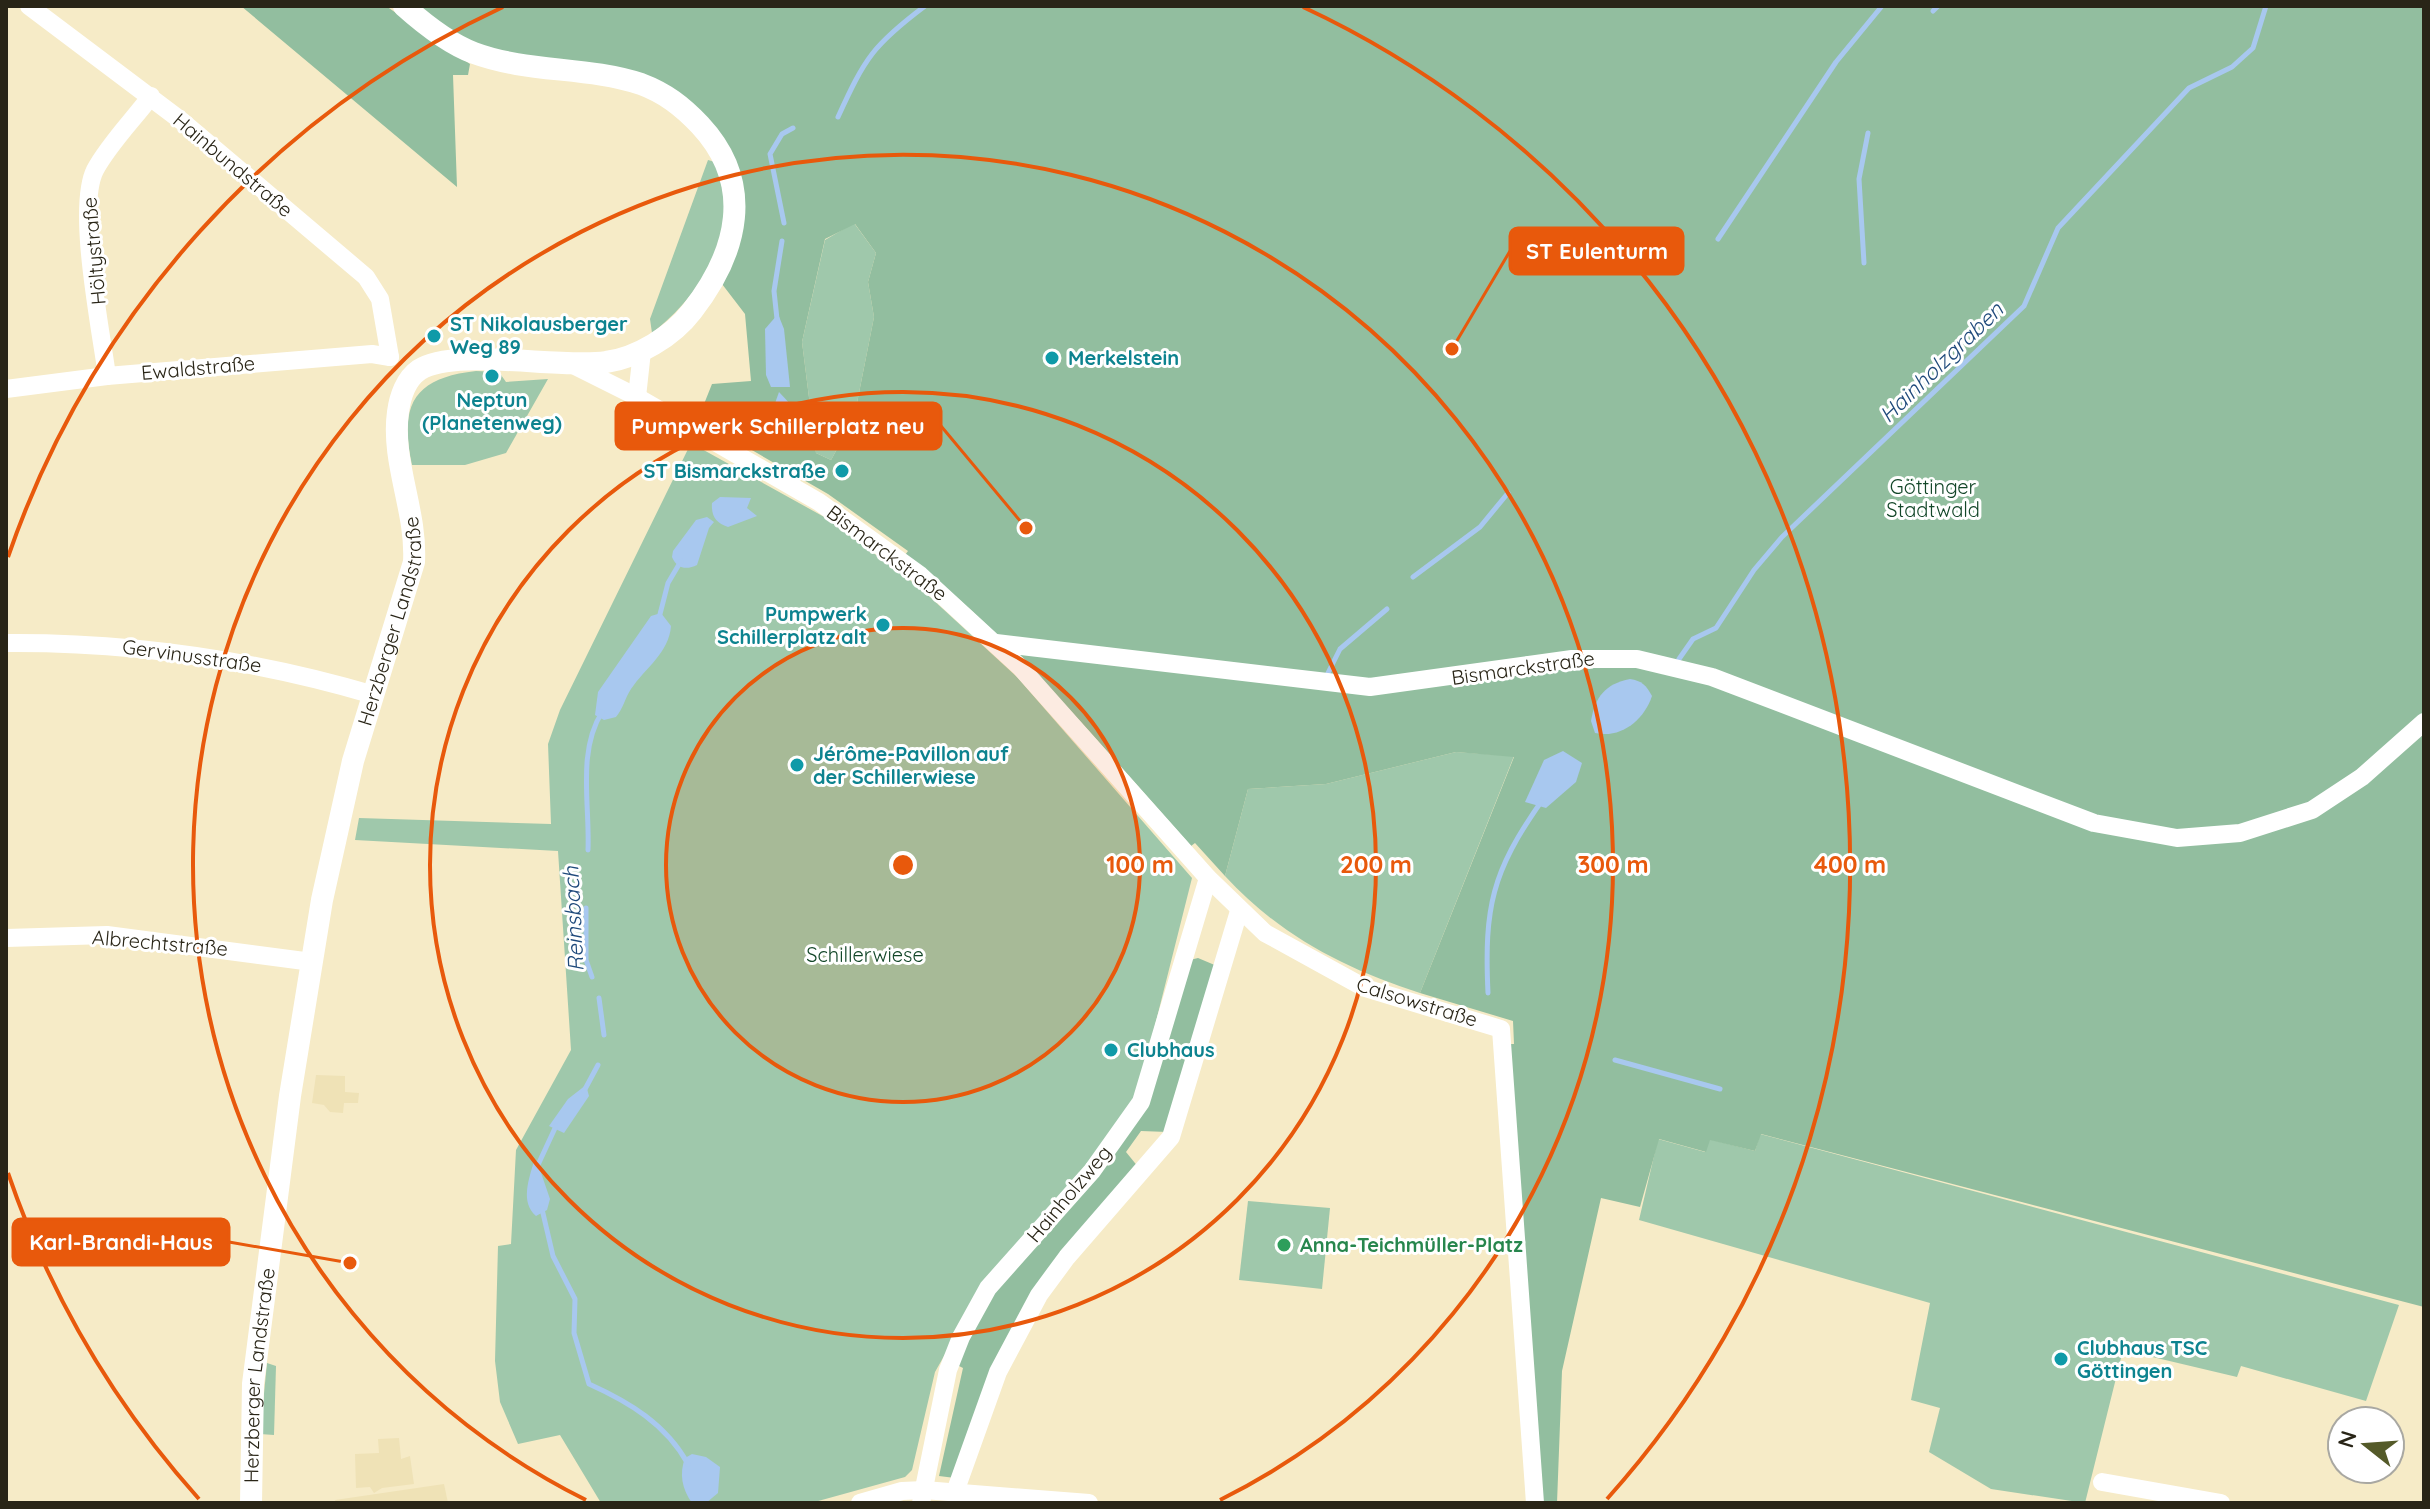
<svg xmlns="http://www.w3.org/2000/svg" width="2430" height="1509" font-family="Quicksand,sans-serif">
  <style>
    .built { fill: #efe2b6 }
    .green { fill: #9fc8ab }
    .forest { fill: #92be9f; fill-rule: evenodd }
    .water { fill: #a8c8ef }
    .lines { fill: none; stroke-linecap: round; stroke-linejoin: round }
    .stream { stroke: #a8c8ef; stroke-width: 5 }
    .minor { stroke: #fff; stroke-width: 18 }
    .tertiary { stroke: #fff; stroke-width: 22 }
    .ring { fill: none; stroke: #e8590c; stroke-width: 4 }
    .culture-dot { fill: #0f9aa8; stroke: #fff; stroke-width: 3 }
    .leisure-dot { fill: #2e9e5b; stroke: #fff; stroke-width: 3 }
    .labels { text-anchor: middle; stroke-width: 6; stroke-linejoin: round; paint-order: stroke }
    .street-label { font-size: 20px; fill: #292517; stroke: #fff }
    .culture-label { font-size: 20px; font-weight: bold; fill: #0d838f; stroke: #fff; text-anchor: start }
    .park-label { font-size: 20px; fill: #124628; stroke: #fff }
    .leisure-label { font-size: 20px; font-weight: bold; fill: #27864d; stroke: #fff; text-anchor: start }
    .water-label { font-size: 22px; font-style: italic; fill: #1f4a7b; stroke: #fff }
    .centre { fill: #e8590c; stroke: #fff; stroke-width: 4 }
    .ring-label { font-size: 24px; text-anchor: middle; font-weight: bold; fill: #e8590c; stroke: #fff; stroke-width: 6; stroke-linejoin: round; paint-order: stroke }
    .leader { fill: none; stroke: #e8590c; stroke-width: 3 }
    .callout-dot { fill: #e8590c; stroke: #fff; stroke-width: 3 }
    .callout { fill: #e8590c; stroke: #e8590c; stroke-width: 3 }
    .callout-label { font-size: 22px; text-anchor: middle; font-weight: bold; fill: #fff }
  </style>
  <rect width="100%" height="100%" fill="#f6ebc7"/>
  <g class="built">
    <polygon points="316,1075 345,1076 345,1092 359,1093 358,1103 344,1103 343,1113 330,1112 324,1105 312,1103"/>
    <polygon points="399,1438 401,1459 410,1456 414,1484 382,1488 374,1493 370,1487 356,1488 355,1454 379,1453 378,1439"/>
    <polygon points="444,1484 448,1503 336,1503 335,1500"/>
  </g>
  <g class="green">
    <path d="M 708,160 L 715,162 C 718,174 723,187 724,199 C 732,250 689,305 652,333 L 650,319 Z"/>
    <polygon points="854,223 876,253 868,282 874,317 854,418 831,460 816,453 802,342 825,240"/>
    <path d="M 476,371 L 499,372 L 506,382 L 548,379 L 506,453 L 465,465 L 412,465 C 399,404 414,378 476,371 Z"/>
    <polygon points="691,443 826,518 918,586 1017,677 1192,878 1139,1089 1124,1120 984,1285 935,1372 912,1470 905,1477 811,1503 601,1503 560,1435 518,1444 500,1402 495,1361 498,1246 511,1244 516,1150 571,1050 558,851 355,840 359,818 551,824 548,744 560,710"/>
    <path d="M 1456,752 L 1514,756 L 1420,993 C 1345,969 1279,935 1225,876 L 1248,789 L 1326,784 Z"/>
    <polygon points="1760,1134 2399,1305 2366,1401 2241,1366 2237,1377 2123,1350 2085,1503 1991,1489 1929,1452 1940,1408 1911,1400 1930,1303 1639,1220 1658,1139 1705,1152 1709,1139 1755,1151"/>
    <polygon points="1248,1201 1330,1208 1322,1289 1239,1280"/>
    <polygon points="267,1363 276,1366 274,1435 260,1434"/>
  </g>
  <g class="forest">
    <polygon points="241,6 386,6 470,64 468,75 453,75 457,187"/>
    <path d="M 415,6 L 2424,6 L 2424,1307 L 1761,1134 L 1755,1151 L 1710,1140 L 1706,1152 L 1659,1139 L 1640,1207 L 1601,1198 L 1562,1371 L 1557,1503 L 1542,1503 L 1510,1044 L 1514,1044 L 1513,1021 L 1420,993 L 1514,757 L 1456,752 L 1326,784 L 1248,789 L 1225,876 L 1195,843 L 1191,846 C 1100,745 1014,638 905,555 L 908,551 L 828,494 L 698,419 L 712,384 L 751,381 L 745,314 L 722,284 L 740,215 L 683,97 L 472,44 ZM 855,224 L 876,253 L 868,282 L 874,317 L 854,418 L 831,460 L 816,453 L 802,342 L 825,239 Z"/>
    <polygon points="1198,958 1217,966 1168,1132 1141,1131 1126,1152 1139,1168 1066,1252 955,1478 939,1476 963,1368 957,1365 969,1333 995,1291 1121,1145 1190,960"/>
  </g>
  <g class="water">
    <polygon points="778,314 784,329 790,387 771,387 766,375 765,329"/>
    <polygon points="779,392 793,407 791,431 780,442 767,426"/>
    <path d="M 720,497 L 751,498 L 747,508 L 757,516 L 728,527 C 716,523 711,516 712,503 Z"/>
    <path d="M 707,517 L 714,522 L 709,528 L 697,565 C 687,570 677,569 672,557 L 673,551 L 696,520 Z"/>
    <path d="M 661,613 L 671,626 C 669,653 645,668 631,689 C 625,698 623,709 616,717 L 604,720 L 595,715 L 598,692 L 651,616 Z"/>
    <path d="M 1630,679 C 1642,681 1646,685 1652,696 C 1644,720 1621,739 1595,733 L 1591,721 C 1595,697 1605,684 1630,679 Z"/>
    <polygon points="1563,751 1582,763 1576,782 1546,808 1525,802 1544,760"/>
    <polygon points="586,1085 589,1096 564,1133 549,1126 568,1099"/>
    <path d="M 534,1161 L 538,1164 L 550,1199 L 547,1210 L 536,1216 C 520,1202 529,1179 534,1161 Z"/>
    <path d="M 692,1454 L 706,1457 L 720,1467 L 718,1493 L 706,1503 L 692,1503 C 682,1489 679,1474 685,1458 Z"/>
  </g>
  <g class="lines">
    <g class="stream">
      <polyline points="1933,11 1938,6"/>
      <path d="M 838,117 C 865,58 873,45 925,6"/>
      <polyline points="784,223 770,154 782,134 793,128"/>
      <polyline points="1718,239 1836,62 1882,6"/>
      <polyline points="1864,263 1859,179 1868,133"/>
      <polyline points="777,319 774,291 782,241"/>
      <polyline points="1413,577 1480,527 1508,493"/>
      <polyline points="659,618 668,583 681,561"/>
      <polyline points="1679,659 1693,639 1716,628 1754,570 1782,537 2024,306 2058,228 2189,88 2232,67 2253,48 2266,6"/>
      <polyline points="1328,673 1340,649 1387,609"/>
      <path d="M 588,850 C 590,805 577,752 602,712"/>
      <polyline points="586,908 586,960 592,977"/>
      <path d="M 1488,993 C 1484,907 1492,872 1541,802"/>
      <polyline points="599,998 604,1035"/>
      <polyline points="1615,1060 1720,1089"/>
      <polyline points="584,1091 598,1065"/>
      <polyline points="537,1167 556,1126"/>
      <path d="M 542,1209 L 553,1256 L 575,1299 L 574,1333 L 589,1384 C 629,1402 666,1424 688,1464"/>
    </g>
    <g class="minor">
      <polyline points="29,6 183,122 366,277 380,299 390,357"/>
      <polyline points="573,365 637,397 819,502 920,575 1021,668 1208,878 1265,933 1365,988 1501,1029 1535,1503"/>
      <path d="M 107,376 C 101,330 76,208 95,170 C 109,144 133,120 151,96"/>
      <polyline points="6,389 107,376 372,354 390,357"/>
      <polyline points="637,397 642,351"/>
      <path d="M 6,643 C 132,642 252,659 374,695"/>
      <polyline points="996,643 1370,687 1572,659 1637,659 1712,677 2094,823 2177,838 2240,833 2312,810 2362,777 2424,722"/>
      <polyline points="6,938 107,935 312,962"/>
      <polyline points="2102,1482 2221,1503"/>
      <polyline points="955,1492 998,1372 1039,1295 1067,1257 1171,1137 1239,911"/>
      <polyline points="860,1503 902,1491 924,1490 1089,1503"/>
      <polyline points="921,1503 948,1370 961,1337 988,1288 1092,1171 1141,1102 1208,878"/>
    </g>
    <path class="tertiary" id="s1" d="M 251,1503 L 253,1384 L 290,1096 L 322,900 L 353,761 L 414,562 C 417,511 391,462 398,412 C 400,397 406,379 419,370 C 453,347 561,369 606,362 C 637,358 673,336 692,311 C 738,252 755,184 700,125 C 682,106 665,93 641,84 C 586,66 528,73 474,53 C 450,44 423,23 404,6"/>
  </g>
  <circle cx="903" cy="865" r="237" fill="#e8590c" fill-opacity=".12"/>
  <g class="ring">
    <circle cx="903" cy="865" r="237"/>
    <circle cx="903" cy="865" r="473"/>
    <path d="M586 1500A710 710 0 1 1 1220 1500"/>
    <path d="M199 1499A947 947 0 0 1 8 1173M8 557A947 947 0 0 1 503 7M1303 7A947 947 0 0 1 1607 1499"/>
  </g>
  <g class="culture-dot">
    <circle cx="434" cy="336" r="8"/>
    <circle cx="1052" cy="358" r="8"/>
    <circle cx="492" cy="376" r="8"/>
    <circle cx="842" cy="471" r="8"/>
    <circle cx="883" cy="625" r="8"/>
    <circle cx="797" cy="765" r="8"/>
    <circle cx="1111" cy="1050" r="8"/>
    <circle cx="2061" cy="1359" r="8"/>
  </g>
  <circle class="leisure-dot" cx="1284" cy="1245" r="8"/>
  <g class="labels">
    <g class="street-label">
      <text transform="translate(233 165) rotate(40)" y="7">Hainbundstraße</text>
      <text transform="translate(94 251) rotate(-95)" y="7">Höltystraße</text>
      <text transform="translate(198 368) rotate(-5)" y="7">Ewaldstraße</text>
      <text transform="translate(887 553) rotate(37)" y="7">Bismarckstraße</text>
      <text dy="7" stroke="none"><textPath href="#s1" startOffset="896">Herzberger Landstraße</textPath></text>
      <text transform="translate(192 656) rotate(8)" y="7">Gervinusstraße</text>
      <text transform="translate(1523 668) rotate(-8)" y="7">Bismarckstraße</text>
      <text transform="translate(160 943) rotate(5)" y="7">Albrechtstraße</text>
      <text transform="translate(1417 1002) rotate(17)" y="7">Calsowstraße</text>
      <text transform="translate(1069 1194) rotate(-50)" y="7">Hainholzweg</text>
      <text dy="7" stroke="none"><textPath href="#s1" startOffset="128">Herzberger Landstraße</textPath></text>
    </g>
    <g class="culture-label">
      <text x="450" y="331">ST Nikolausberger<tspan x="450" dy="23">Weg 89</tspan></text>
      <text x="1068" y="365">Merkelstein</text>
      <text x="492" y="407" text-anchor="middle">Neptun<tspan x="492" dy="23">(Planetenweg)</tspan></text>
      <text x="826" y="478" text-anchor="end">ST Bismarckstraße</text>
      <text x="867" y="621" text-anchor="end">Pumpwerk<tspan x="867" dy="23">Schillerplatz alt</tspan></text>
      <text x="813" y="761">Jérôme-Pavillon auf<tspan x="813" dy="23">der Schillerwiese</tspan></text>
      <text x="1127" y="1057">Clubhaus</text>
      <text x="2077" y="1355">Clubhaus TSC<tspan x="2077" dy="23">Göttingen</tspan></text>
    </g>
    <g class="park-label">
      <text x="1933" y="494">Göttinger<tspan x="1933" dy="23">Stadtwald</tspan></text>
      <text x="865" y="962">Schillerwiese</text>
    </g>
    <g class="leisure-label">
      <text x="1300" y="1252">Anna-Teichmüller-Platz</text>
    </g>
    <g class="water-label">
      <text transform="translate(1941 362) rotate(-44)" y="8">Hainholzgraben</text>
      <text transform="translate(573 919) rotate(-93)" y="8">Reinsbach</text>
    </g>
  </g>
  <circle cx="903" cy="865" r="12" class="centre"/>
  <g class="ring-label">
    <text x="1140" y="873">100 m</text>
    <text x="1376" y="873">200 m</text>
    <text x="1613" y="873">300 m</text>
    <text x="1850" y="873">400 m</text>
  </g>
  <path class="leader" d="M1452 349L1510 251M1026 528L941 426M350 1263L229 1242"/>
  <g class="callout-dot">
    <circle cx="1452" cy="349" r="8"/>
    <circle cx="1026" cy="528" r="8"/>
    <circle cx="350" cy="1263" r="8"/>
  </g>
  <g class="callout">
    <rect x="1510" y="228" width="173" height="46" rx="8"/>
    <rect x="616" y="403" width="325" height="46" rx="8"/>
    <rect x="13" y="1219" width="216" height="46" rx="8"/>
  </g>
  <g class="callout-label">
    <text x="1597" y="259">ST Eulenturm</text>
    <text x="778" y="434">Pumpwerk Schillerplatz neu</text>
    <text x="121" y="1250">Karl-Brandi-Haus</text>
  </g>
  <rect width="2430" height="1509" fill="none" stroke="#292517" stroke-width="16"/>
  <g transform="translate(2366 1445) rotate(287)"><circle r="38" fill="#ffffff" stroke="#a9a8a2" stroke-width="2"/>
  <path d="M0-6L14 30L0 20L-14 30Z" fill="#545a29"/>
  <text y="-12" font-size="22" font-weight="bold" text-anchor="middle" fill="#292517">N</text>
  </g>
</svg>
